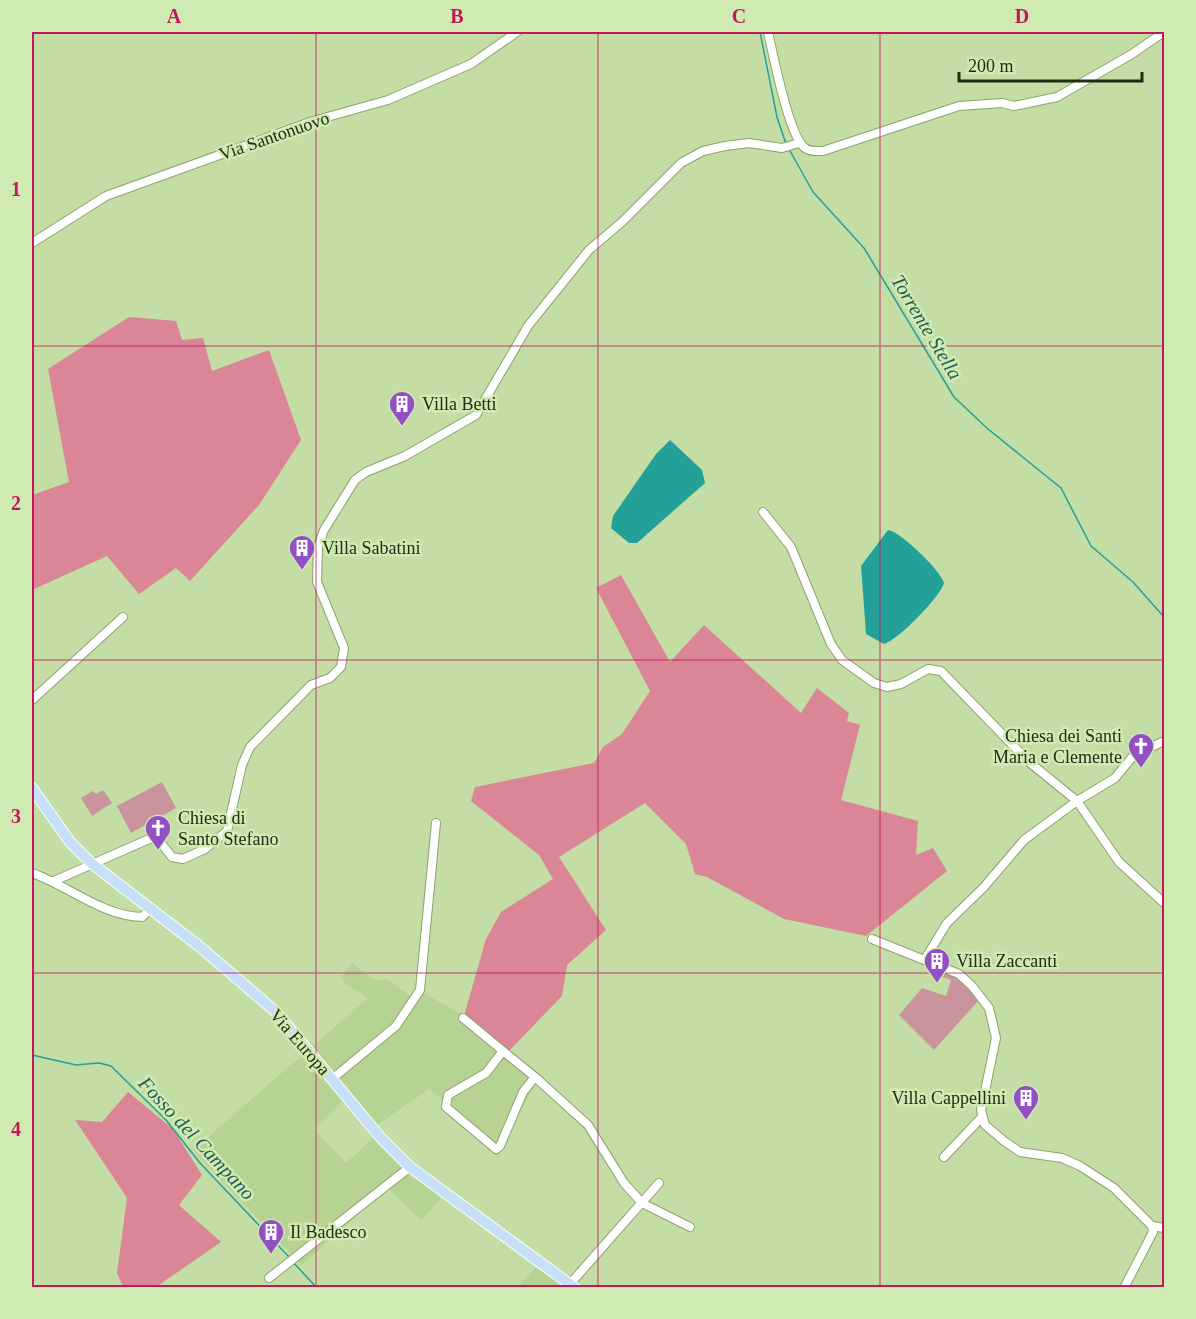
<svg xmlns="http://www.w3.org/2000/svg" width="1196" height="1319" font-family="'Times New Roman',serif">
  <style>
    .built { fill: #b7d393 }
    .green { fill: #ca949d }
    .forest { fill: #da8696 }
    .water { fill: #23a198 }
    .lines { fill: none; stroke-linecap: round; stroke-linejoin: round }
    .stream { stroke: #23a198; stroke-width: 1.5 }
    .minor-casing { stroke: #8ba36c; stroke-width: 10 }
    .major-casing { stroke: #fff; stroke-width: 12 }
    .minor { stroke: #fff; stroke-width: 8 }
    .major { stroke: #c7e0f8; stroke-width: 10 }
    .grid { fill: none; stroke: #c2185b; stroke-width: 1.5; stroke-opacity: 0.55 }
    .labels { text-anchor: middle; stroke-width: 5; stroke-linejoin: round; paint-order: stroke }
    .street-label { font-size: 18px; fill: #222c15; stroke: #d0ebb1 }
    .poi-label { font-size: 18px; fill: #222c15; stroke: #d0ebb1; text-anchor: start }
    .water-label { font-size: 20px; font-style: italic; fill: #295a56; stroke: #d0ebb1 }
    .neatline { fill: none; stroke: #c2185b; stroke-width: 2 }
    .grid-label { font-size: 20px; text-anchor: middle; font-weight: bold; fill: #c2185b }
  </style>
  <rect width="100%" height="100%" fill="#c3dda4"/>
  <g class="built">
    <polygon points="352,963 374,980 388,980 410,996 415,988 464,1016 541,1076 512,1125 498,1158 441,1108 442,1099 429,1089 369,1131 342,1101 314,1129 346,1163 374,1137 441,1198 421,1221 388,1188 302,1265 193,1150 368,998 346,984 341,977"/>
    <polygon points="536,1267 564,1287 518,1287"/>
  </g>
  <g class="green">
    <polygon points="162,782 176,808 131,833 117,806"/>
    <polygon points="103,790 112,803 92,816 81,798 93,791 96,794"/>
    <polygon points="945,971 959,977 979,1000 934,1050 899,1015 922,988 946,996 951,980 943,977"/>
  </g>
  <g class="forest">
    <polygon points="129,317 176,321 182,340 203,338 212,371 269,350 301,440 259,505 190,581 176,568 139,594 107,556 32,590 32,495 69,482 48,369"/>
    <polygon points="621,575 670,662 704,625 801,713 817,688 849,713 847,721 860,725 841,800 918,821 916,855 933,848 947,871 866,936 784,919 707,877 695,874 686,844 645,803 559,857 606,930 567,965 562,996 509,1051 464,1016 486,939 501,912 553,879 539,855 471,801 475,787 594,763 603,747 622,734 650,691 596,588"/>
    <polygon points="128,1092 173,1129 202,1175 179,1205 221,1242 156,1287 123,1287 117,1273 127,1198 75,1120 102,1122"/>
  </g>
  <g class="water">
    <polygon points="670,440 702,470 705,483 637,543 629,543 611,528 613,516 656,454"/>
    <path d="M 888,530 C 901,532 940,570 944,583 C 940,597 898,640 884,644 L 866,634 L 861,566 Z"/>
  </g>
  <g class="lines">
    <g class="stream">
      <polyline points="760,32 777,117 786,144"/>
      <polyline points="789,149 813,192 864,248 954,397 988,429 1061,488 1091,546 1133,582 1164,617"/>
      <polyline points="32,1055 76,1065 99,1063 111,1066 166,1120 200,1163 290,1258"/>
      <polyline points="293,1262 317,1288"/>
    </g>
    <g class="minor-casing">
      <g id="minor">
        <path d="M 768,32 C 773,54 789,137 805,148 C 810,152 817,151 823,151 L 959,106 L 1002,103 L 1014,106 L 1057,97 L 1132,54 L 1164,32"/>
        <polyline points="32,243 106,196 313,121 388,100 471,64 517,32"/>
        <polyline points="763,512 791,547 831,644 842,660 874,683 887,687 901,684 928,669 941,671 1029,762 1077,801 1115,778 1133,756 1164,741"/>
        <polyline points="32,700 123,617"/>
        <path d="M 32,873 C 69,886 102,916 142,917 L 151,908"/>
        <polyline points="54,881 149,839 157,838 172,857 183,859 205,849 227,831 242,765 250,747 311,685 330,678 341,667 344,648 317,582 318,547 324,530 355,480 366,472 405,456 476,415 528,326 589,250 622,222 681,163 703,151 725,146 749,143 782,148 799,143"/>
        <polyline points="872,939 959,974 972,986 989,1008 996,1038 981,1110 985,1125 1004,1141 1020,1152 1062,1158 1080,1166 1114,1188 1152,1226 1164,1228"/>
        <polyline points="925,959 947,923 984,887 1024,840 1077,801 1119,862 1164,903"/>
        <polyline points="463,1018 503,1051"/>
        <polyline points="535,1077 503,1051 486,1073 448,1095 446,1107 496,1149 500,1146 523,1092 535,1077 588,1125 624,1183 642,1203 690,1227"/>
        <polyline points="332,1079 396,1026 420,990 436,823"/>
        <polyline points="944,1157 981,1118"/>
        <polyline points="269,1278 410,1167"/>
        <polyline points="570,1284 659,1183"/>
        <polyline points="1124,1288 1153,1232 1152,1226"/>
      </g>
    </g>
    <g class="major-casing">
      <polyline id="major" points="32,788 70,842 91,863 199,946 276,1012 381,1138 410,1167 575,1288"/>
    </g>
    <use href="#minor" class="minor"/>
    <use href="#major" class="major"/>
  </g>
  <path class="grid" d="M 316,32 L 316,1288M 598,32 L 598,1288M 880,32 L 880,1288M 32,346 L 1164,346M 32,660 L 1164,660M 32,973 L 1164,973"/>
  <defs>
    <g id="building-pin" transform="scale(1.35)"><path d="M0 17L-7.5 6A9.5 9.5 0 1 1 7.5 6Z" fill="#9250c4" stroke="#d0ebb1"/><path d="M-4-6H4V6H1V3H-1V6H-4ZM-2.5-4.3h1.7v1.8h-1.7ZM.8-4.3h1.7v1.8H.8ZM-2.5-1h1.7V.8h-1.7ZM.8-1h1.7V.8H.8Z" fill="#fff"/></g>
    <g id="church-pin" transform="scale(1.35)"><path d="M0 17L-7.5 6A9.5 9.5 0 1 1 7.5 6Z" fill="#9250c4" stroke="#d0ebb1"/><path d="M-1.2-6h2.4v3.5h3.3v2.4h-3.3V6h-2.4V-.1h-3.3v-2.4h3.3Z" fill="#fff"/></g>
  </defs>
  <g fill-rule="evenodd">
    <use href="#building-pin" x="402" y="404"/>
    <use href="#building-pin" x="302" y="548"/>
    <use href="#church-pin" x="1141" y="746"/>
    <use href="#church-pin" x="158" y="828"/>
    <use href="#building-pin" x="937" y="961"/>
    <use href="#building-pin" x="1026" y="1098"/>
    <use href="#building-pin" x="271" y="1232"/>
  </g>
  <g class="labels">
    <g class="street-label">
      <text transform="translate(274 136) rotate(-19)" y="6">Via Santonuovo</text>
      <text transform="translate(300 1042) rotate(49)" y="6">Via Europa</text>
    </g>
    <g class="poi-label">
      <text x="422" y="410">Villa Betti</text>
      <text x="322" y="554">Villa Sabatini</text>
      <text x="1122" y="742" text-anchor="end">Chiesa dei Santi<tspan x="1122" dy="21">Maria e Clemente</tspan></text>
      <text x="178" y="824">Chiesa di<tspan x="178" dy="21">Santo Stefano</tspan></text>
      <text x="956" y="967">Villa Zaccanti</text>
      <text x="1006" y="1104" text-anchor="end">Villa Cappellini</text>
      <text x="290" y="1238">Il Badesco</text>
    </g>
    <g class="water-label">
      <text transform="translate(927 327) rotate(59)" y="7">Torrente Stella</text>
      <text transform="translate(197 1138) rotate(47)" y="7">Fosso del Campano</text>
    </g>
  </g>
  <rect width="1196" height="1319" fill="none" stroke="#d0ebb1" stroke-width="66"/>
  <path d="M959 72v9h183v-9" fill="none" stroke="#222c15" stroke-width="3"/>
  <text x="968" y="72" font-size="18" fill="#222c15" stroke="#d0ebb1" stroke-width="4.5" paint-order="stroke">200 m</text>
  <rect x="33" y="33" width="1130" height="1253" class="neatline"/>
  <g class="grid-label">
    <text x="174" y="23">A</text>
    <text x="457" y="23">B</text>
    <text x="739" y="23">C</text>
    <text x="1022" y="23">D</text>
    <text x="16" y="196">1</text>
    <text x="16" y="510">2</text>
    <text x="16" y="823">3</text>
    <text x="16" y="1136">4</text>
  </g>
</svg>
